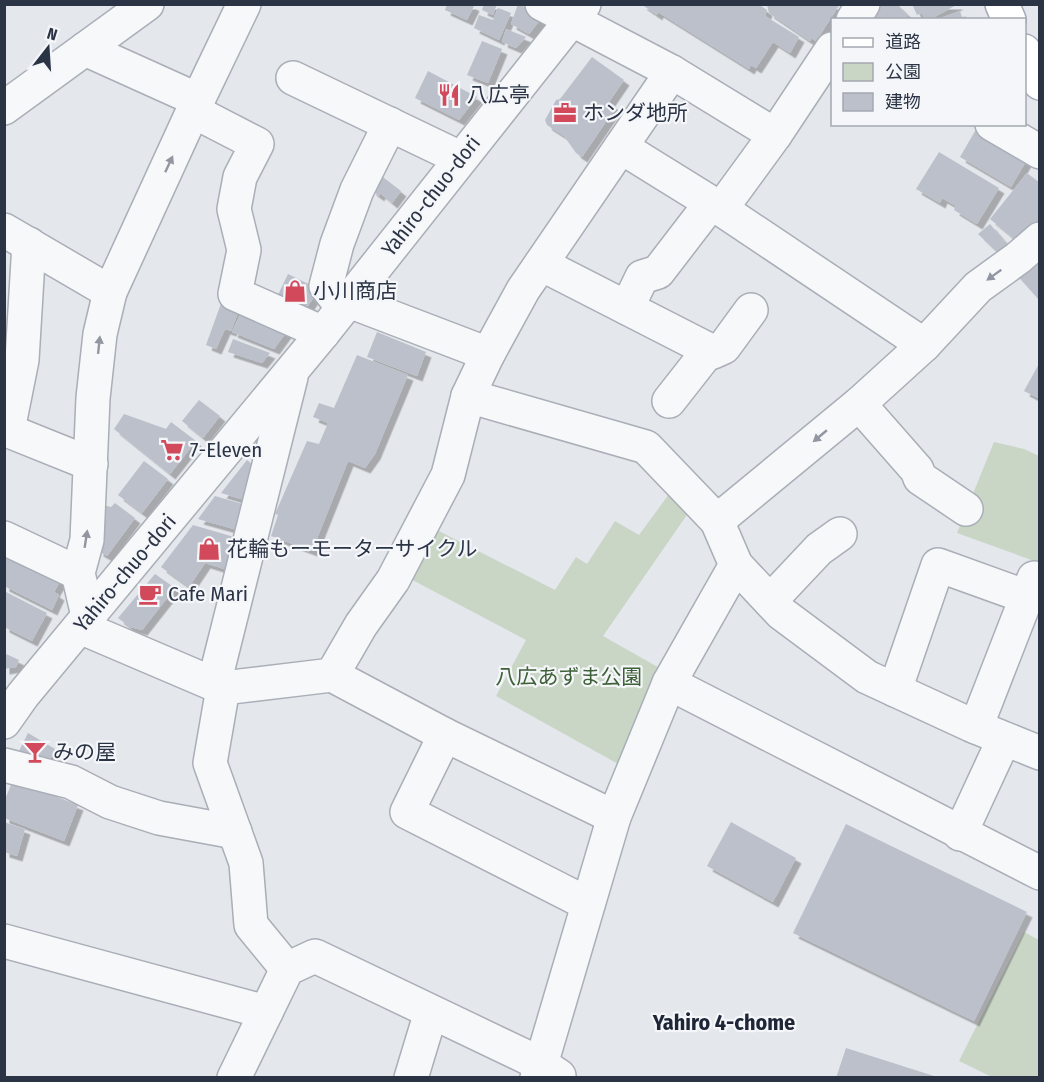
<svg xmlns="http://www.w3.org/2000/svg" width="1044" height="1082" font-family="'Fira Sans Condensed','Noto Sans JP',sans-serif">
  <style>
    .green { fill: #c9d6c5 }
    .building { fill: #bbc0ca; filter: url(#shadow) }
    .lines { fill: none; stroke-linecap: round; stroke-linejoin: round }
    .minor-casing { stroke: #a9aeb7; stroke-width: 36 }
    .major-casing { stroke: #a3abb8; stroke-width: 36 }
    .minor { stroke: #f7f8fa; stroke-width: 33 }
    .major { stroke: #fff; stroke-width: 33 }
    .oneway { fill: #9196a0 }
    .labels { text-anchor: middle; stroke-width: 4.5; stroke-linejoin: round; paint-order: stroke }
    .poi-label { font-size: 21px; fill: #2b3445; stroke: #f4f6f9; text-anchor: start }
    .street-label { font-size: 21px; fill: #2b3445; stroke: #f4f6f9 }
    .park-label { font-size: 21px; fill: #3f6138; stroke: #f4f6f9 }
    .neighbourhood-label { font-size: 22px; font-weight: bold; fill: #1d2536; stroke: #f4f6f9 }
  </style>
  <defs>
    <filter id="shadow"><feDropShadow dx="5.5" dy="5.5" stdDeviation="0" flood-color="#0004"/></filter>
  </defs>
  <rect width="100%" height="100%" fill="#e4e7ec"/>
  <g class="green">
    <polygon points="994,442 1024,449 1039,456 1040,555 1037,562 957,533"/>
    <polygon points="672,490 691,509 603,636 663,670 620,765 496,696 526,640 403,575 431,527 555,590 576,557 587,564 615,521 639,535"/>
    <polygon points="1024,932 1039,940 1039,1077 992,1077 959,1061"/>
  </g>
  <g class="building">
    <polygon points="447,4 471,4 474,6 467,20 445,10"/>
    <polygon points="484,4 497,4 493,15 482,10"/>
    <polygon points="518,4 543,16 529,34 511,24"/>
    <polygon points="641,4 758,4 767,10 765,16 799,37 790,53 773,42 756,68 751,65 749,69 658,12 657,15"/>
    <polygon points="767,4 840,4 816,41 811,38 810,41 769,13"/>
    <polygon points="873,4 897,4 908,15 905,20 863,20"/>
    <polygon points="912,4 958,4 929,20 925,20 922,13 917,15"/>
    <polygon points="498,8 511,13 499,40 474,28 479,15 493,20"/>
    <polygon points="960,11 963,20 938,20 938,19"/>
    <polygon points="506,29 526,37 516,48 502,42"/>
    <polygon points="482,41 502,49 488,83 467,75"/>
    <polygon points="592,57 624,80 609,102 616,107 582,157 576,153 564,136 547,125 545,120 556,100 560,99"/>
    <polygon points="428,71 477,97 459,120 415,98"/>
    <polygon points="978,126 1029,156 1011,187 960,157"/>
    <polygon points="939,152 999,188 977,224 954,210 956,206 942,198 940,203 916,189"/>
    <polygon points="375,171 401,191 392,203 380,193 379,196 371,190"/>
    <polygon points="1027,173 1040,183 1040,219 1018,242 990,219"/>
    <polygon points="990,224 1012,250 1003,258 978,234"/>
    <polygon points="1032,258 1040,266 1040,301 1015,273"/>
    <polygon points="288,274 319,289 304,312 275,301"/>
    <polygon points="223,298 241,305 231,331 225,329 216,349 206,345"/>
    <polygon points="244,306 290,327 274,349 232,332"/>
    <polygon points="377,332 426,352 417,376 367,357"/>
    <polygon points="233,339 270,353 262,363 228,352"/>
    <polygon points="357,355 408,375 375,454 365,468 348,461 312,551 271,536 278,515 275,514 307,441 319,444 328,423 313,417 319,403 334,408"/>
    <polygon points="1040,362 1040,399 1024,391"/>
    <polygon points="199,400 220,416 203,438 182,421"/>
    <polygon points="124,414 166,429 171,422 196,441 170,474 114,429"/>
    <polygon points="247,460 260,471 251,502 221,493"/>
    <polygon points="144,461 168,479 142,513 118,495"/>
    <polygon points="215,496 249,506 241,531 198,519"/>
    <polygon points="115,503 135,518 107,556 98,551 99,504 111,507"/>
    <polygon points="193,525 241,539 231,571 205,563 189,587 161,567"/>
    <polygon points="10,552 62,578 54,592 59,595 52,610 4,586 4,562"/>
    <polygon points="155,574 175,588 142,630 130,627 118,618"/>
    <polygon points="4,591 47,613 32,641 4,627"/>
    <polygon points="4,653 19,660 16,667 4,669"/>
    <polygon points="28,733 55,749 49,762 18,753"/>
    <polygon points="13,780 78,805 64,841 4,818 4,802"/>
    <polygon points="4,822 25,829 17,856 4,852"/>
    <polygon points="731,822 796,858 773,902 707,866"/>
    <polygon points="846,824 1027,912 974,1021 793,933"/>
    <polygon points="846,1048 937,1077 937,1078 836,1078"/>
  </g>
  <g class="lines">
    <g class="minor-casing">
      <g id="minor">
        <polyline points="542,4 672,72 775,135"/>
        <polyline points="853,20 863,4"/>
        <polyline points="85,49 198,100"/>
        <polyline points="832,49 775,135 721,209 924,345"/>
        <polyline points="293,78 460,158"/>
        <polyline points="4,108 147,4"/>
        <polyline points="193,111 257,144 240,177 234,209 244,250 235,294 323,333"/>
        <polyline points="992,124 1040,152"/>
        <polyline points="621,147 721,209"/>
        <polyline points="4,230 110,292"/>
        <polyline points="541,264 713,352 724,347 751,310"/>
        <polyline points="349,301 488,354"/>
        <polyline points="343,308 326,286 337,244 357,190 390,124"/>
        <polyline points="627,308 642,277 658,272 711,203"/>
        <polyline points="468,396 646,447 717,521 736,565 781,613 867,677 971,725 1040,753"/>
        <polyline points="669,401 709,350"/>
        <polyline points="859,404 917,470 920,478 966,509"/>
        <polyline points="4,429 91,464"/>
        <polyline points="8,430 22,360 29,244"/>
        <polyline points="717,521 859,404 924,345 978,287 1018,258 1040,239"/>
        <polyline points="4,538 78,573"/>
        <polyline points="770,601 819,549 840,534"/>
        <polyline points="88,616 78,573 87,540 93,398 100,334 110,292 198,100 244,4"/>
        <polyline points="80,627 223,688 332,675 361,625 393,580 448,475 468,396 488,354 523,290 672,72"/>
        <polyline points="332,675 445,735 614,817"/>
        <polyline points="669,683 1040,873"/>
        <polyline points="214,684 291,377"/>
        <polyline points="223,688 210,763 246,863 251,925 287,969"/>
        <polyline points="895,690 938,565 1027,597"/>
        <polyline points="4,722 23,695 323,333 584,4"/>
        <polyline points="976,727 1034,578"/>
        <polyline points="445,735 407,812 588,904"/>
        <polyline points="4,765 71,782 110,802 159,818 235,832"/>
        <polyline points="960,834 1004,739"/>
        <polyline points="4,941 266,1012"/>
        <polyline points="234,1078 287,969 315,956 541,1064 559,1076"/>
        <polyline points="411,1078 431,1012"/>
        <polyline points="537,1078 614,817 669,683 736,565"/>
      </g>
    </g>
    <g class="major-casing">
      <g id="major">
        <polyline points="1002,4 1009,20"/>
        <polyline points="1024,51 1040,83"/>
      </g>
    </g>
    <use href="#minor" class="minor"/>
    <use href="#major" class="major"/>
  </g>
  <defs><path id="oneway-solid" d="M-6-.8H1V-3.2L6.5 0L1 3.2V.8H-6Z" transform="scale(1.5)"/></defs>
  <g class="oneway">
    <use href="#oneway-solid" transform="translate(169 164) rotate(-65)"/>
    <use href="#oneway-solid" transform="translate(994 275) rotate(144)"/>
    <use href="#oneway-solid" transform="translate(99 345) rotate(-84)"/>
    <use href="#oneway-solid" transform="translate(820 436) rotate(140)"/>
    <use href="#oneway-solid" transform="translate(86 539) rotate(-81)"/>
  </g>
  <defs>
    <g id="restaurant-bare" transform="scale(1.8)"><path d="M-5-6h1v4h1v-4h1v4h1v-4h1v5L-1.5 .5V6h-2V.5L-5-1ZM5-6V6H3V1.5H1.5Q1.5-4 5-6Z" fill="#d1495b" stroke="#f4f6f9" stroke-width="2.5" paint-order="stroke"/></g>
    <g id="office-bare" transform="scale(1.8)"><path d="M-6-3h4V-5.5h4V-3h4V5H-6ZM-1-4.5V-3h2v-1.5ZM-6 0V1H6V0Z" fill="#d1495b" stroke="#f4f6f9" stroke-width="2.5" paint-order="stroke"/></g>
    <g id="shop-bare" transform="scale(1.8)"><path d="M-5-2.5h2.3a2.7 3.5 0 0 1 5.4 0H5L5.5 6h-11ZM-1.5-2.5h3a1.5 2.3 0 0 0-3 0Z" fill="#d1495b" stroke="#f4f6f9" stroke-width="2.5" paint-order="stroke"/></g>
    <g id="supermarket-bare" transform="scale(1.8)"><path d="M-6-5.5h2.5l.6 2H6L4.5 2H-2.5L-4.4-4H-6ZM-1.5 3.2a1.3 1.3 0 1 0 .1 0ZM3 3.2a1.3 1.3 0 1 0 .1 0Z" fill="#d1495b" stroke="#f4f6f9" stroke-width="2.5" paint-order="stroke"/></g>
    <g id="cafe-bare" transform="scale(1.8)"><path d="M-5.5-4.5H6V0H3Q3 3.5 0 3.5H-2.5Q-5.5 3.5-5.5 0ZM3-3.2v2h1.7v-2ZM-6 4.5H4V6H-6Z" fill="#d1495b" stroke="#f4f6f9" stroke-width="2.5" paint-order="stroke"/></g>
    <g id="bar-bare" transform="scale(1.8)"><path d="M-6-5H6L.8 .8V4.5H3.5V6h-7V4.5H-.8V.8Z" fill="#d1495b" stroke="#f4f6f9" stroke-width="2.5" paint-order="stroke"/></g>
  </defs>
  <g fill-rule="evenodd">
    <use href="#restaurant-bare" x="449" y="95"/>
    <use href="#office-bare" x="565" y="113"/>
    <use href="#shop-bare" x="295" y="291"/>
    <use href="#supermarket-bare" x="172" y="450"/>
    <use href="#shop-bare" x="209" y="549"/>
    <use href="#cafe-bare" x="150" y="594"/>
    <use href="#bar-bare" x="35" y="752"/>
  </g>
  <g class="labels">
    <g class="poi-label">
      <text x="467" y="102">八広亭</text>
      <text x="583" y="120">ホンダ地所</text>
      <text x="313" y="298">小川商店</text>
      <text x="190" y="457">7-Eleven</text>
      <text x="227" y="556">花輪もーモーターサイクル</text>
      <text x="168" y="601">Cafe Mari</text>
      <text x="53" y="759">みの屋</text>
    </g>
    <g class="street-label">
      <text transform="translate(431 196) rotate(-52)" y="7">Yahiro-chuo-dori</text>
      <text transform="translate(125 573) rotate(-50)" y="7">Yahiro-chuo-dori</text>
    </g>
    <g class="park-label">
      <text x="569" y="684">八広あずま公園</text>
    </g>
    <g class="neighbourhood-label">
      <text x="724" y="1030">Yahiro 4-chome</text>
    </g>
  </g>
  <rect width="1044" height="1082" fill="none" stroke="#2b3445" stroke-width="12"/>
  <rect x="831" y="18" width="195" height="108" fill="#f4f6f9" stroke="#a4a8b1" stroke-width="1.5"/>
  <rect x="843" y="38" width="30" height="9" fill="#ffffff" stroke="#a4a8b1" stroke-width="1.5"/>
  <text x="885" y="48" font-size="18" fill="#2b3445">道路</text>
  <rect x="843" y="63" width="30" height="18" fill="#c9d6c5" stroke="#a4a8b1" stroke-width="1.5"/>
  <text x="885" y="78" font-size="18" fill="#2b3445">公園</text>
  <rect x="843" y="93" width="30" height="18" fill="#bbc0ca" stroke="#a4a8b1" stroke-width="1.5"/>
  <text x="885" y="108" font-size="18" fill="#2b3445">建物</text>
  <g transform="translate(48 48) rotate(17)" stroke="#f4f6f9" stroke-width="4.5" paint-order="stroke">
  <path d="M0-4.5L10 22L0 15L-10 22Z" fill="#2b3445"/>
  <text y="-9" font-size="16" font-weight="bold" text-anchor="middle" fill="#2b3445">N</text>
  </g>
</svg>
